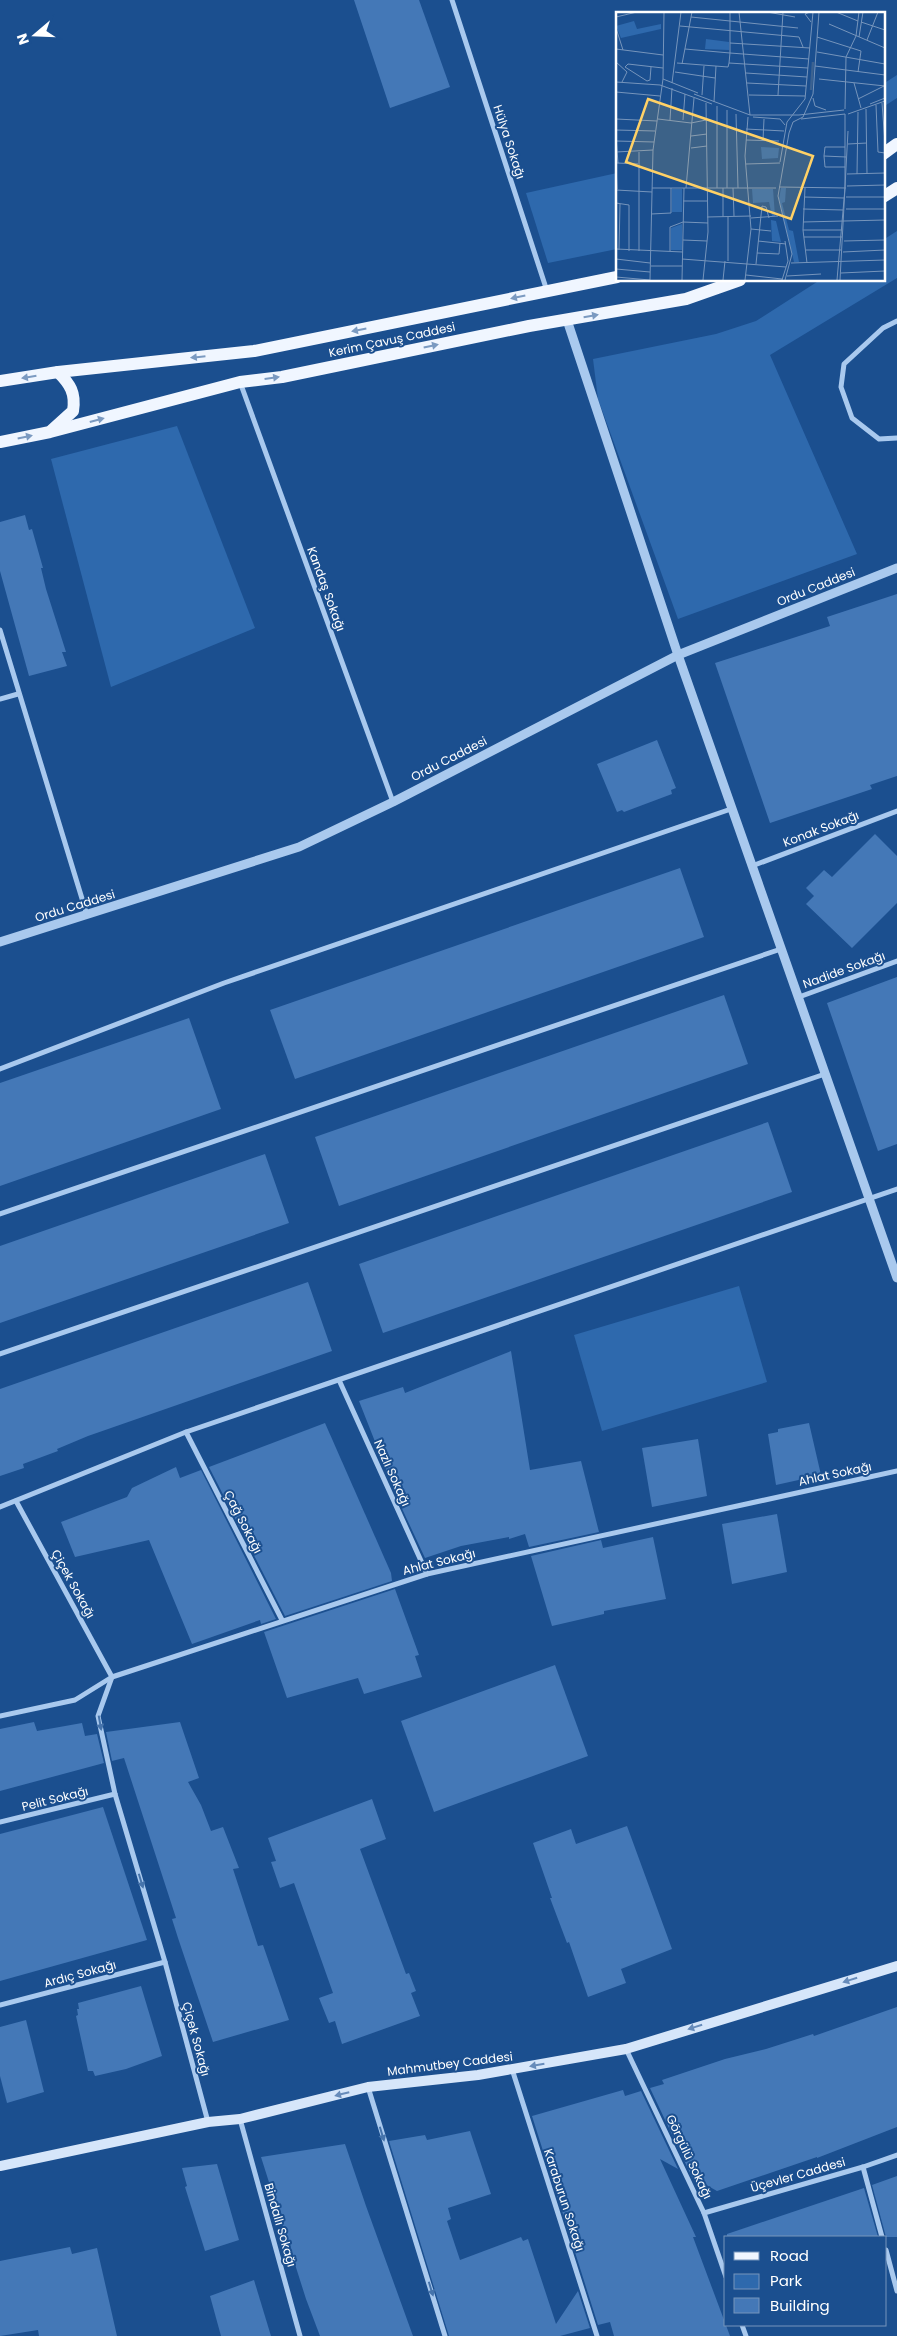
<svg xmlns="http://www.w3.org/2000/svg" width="897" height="2336" font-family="Poppins,sans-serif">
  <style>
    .green { fill: #2e69ad }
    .building { fill: #4478b7 }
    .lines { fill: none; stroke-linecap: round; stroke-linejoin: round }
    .minor { stroke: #a9c9ee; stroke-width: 5 }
    .tertiary { stroke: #a9c9ee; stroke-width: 9 }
    .secondary { stroke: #d6e6fa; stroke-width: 10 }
    .primary { stroke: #f0f6ff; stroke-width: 12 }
    .oneway { fill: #7b9ac1 }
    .oneway2 { fill: #4674ac }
    .oneway3 { fill: #668bba }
    .labels { text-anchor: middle; stroke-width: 4; stroke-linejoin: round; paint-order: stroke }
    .street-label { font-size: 12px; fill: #fff; stroke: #1b4f8f }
    .inset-river { fill: none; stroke: #3c6290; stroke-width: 2.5 }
    .inset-road { fill: none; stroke: #7695bc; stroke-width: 1 }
    .view { fill: #ffd166; fill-opacity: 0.15; stroke: #ffd166; stroke-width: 2.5 }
    .inset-edge { fill: none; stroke: #fff; stroke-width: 2.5 }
  </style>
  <rect width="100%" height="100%" fill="#1b4f8f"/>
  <g class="green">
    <polygon points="897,75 897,98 883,107 883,84"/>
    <polygon points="617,173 617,249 548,263 526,193"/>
    <polygon points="897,231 897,278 770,355 857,554 678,619 598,399 593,359 716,334 756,321 820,280 883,280 883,240"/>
    <polygon points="177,426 255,628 111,687 51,459"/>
    <polygon points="739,1286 767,1382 602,1431 574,1335"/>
  </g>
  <g class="building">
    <polygon points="354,0 419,0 450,87 390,108"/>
    <polygon points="25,515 29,530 32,529 43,568 41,568 46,589 66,652 62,652 67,666 29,676 0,571 0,522"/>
    <polygon points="897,594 897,776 870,785 872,789 770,823 715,663 830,626 827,617"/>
    <polygon points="657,740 676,788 671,790 672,794 624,812 622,810 617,812 597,764"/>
    <polygon points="875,834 897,856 897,903 852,948 806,904 814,896 806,888 824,870 832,877"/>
    <polygon points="680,868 704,937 295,1079 270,1010"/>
    <polygon points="897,977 897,1144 878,1151 827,1003"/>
    <polygon points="724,995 748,1064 339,1206 315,1137"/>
    <polygon points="189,1018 221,1109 0,1186 0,1083"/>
    <polygon points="768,1122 792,1192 383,1333 359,1264"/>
    <polygon points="265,1154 289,1223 0,1323 0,1246"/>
    <polygon points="308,1282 332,1351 88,1436 57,1449 58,1451 23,1464 24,1468 0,1476 0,1389"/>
    <polygon points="511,1351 530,1470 581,1461 599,1532 529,1547 525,1534 509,1539 509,1537 461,1546 425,1558 398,1500 359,1401 403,1387 405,1393"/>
    <polygon points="325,1423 391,1573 392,1581 285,1616 209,1467"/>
    <polygon points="809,1423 821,1475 776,1485 768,1434 778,1432 778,1429"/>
    <polygon points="698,1439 707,1496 652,1507 642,1448"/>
    <polygon points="176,1467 180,1478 201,1470 276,1619 261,1624 260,1620 192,1644 149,1540 75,1557 61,1522 127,1497 132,1488"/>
    <polygon points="777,1514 787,1572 732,1584 722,1524"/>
    <polygon points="653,1537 666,1599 604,1611 604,1614 552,1626 531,1556 601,1540 603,1548"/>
    <polygon points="395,1589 419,1655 415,1656 422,1677 364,1694 358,1678 287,1698 264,1632"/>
    <polygon points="555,1665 588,1756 434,1812 401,1721"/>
    <polygon points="34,1722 37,1731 82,1723 85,1736 97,1734 104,1763 0,1791 0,1729"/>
    <polygon points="180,1722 199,1778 188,1782 201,1805 211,1831 223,1827 239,1868 233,1869 258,1946 263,1945 289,2020 213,2042 178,1938 172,1919 176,1918 124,1758 112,1761 106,1732"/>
    <polygon points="372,1799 386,1839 360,1849 406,1974 409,1973 416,1991 411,1993 420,2016 342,2044 335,2021 329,2023 319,1998 333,1993 294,1883 280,1888 271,1862 276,1861 268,1838"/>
    <polygon points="103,1807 147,1940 0,1981 0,1834"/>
    <polygon points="627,1826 672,1949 621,1969 626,1983 588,1997 569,1942 567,1943 550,1898 552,1898 533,1843 571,1829 576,1844"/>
    <polygon points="141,1986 162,2056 126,2069 95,2076 93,2071 88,2071 76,2016 78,2015 77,2009 79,2009 78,2003"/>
    <polygon points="897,2007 897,2127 817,2158 817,2157 717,2191 692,2177 650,2088 664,2084 662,2080 725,2059 766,2049 813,2034 814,2036"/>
    <polygon points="26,2020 44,2092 7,2103 0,2076 0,2027"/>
    <polygon points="623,2090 625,2096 641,2091 678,2169 660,2159 696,2237 693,2237 730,2336 614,2336 610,2322 598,2325 532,2116"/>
    <polygon points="470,2131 491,2194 448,2208 451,2219 447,2221 460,2260 521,2237 523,2241 528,2239 556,2324 578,2291 590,2328 560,2336 449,2336 389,2141 425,2135 427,2140"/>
    <polygon points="345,2144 366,2206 413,2336 320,2336 306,2299 261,2157"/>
    <polygon points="217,2164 239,2240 205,2251 185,2187 187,2186 182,2168"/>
    <polygon points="897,2176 897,2237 886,2237 872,2185"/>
    <polygon points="864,2188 878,2237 727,2237 727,2234"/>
    <polygon points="70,2247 72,2254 97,2248 117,2336 39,2336 38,2330 0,2336 0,2261"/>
    <polygon points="254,2280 271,2336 221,2336 210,2296"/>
  </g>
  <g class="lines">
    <g class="minor">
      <polyline points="452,0 547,291"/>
      <polyline points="897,321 883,328 844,364 841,387 852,418 879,439 897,438"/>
      <polyline points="240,382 393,802"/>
      <polyline points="0,630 87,915"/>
      <polyline points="0,699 18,694"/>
      <polyline points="752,866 897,811"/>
      <polyline points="799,997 897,961"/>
      <polyline points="0,1069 224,983 731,809"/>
      <polyline points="0,1214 781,949"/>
      <polyline points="0,1354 825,1074"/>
      <polyline points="339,1380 427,1574"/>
      <polyline points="186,1432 282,1620"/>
      <polyline points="16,1501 112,1677 98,1716 115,1794 165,1962 208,2122"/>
      <polyline points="0,1507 186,1432 897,1189"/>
      <polyline points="0,1716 75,1700 112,1677 427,1574 897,1471"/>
      <polyline points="0,1822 115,1794"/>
      <polyline points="0,2005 165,1962"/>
      <polyline points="626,2049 704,2213 726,2277"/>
      <polyline points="512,2069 597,2336"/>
      <polyline points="368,2087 445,2336"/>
      <polyline points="240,2119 300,2336"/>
      <polyline points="863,2167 882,2237"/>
      <polyline points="704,2213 863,2167 897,2155"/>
      <polyline points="886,2250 897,2291"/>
      <polyline points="742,2325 746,2336"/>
    </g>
    <g class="tertiary">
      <polyline points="567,320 678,655 897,1278"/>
      <polyline points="0,942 299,847 393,802 678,655 897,568"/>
    </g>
    <polyline class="secondary" points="0,2166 208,2122 240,2119 368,2087 478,2075 626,2049 897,1966"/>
    <g class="primary">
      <polyline points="883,154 897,144"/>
      <polyline points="883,197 897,188"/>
      <polyline points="0,381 58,372 254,351 617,277"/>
      <path d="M 52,430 L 73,411 C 76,393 70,384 58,372"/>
      <polyline points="0,442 50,432 240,382 282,377 529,326 686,299 740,280"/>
    </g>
  </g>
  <defs><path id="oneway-solid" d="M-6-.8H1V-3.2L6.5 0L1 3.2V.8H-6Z" transform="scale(1.25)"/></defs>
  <g class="oneway">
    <use href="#oneway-solid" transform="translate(518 297) rotate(168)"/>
    <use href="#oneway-solid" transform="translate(591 316) rotate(-10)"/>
    <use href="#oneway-solid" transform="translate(359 330) rotate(169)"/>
    <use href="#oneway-solid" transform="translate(431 346) rotate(-12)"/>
    <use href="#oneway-solid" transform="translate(198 357) rotate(174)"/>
    <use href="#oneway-solid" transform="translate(29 377) rotate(171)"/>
    <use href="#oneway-solid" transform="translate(272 378) rotate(-8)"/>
    <use href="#oneway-solid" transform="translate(97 420) rotate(-15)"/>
    <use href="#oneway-solid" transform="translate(25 437) rotate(-12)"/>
  </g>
  <g class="oneway2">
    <use href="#oneway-solid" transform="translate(100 1723) rotate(80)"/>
    <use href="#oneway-solid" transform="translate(141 1881) rotate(73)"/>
    <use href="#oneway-solid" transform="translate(382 2134) rotate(73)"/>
    <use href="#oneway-solid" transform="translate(431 2289) rotate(73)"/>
  </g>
  <g class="oneway3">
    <use href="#oneway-solid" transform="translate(850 1980) rotate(163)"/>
    <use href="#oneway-solid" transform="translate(695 2027) rotate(163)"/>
    <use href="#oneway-solid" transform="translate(537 2065) rotate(170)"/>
    <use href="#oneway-solid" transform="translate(342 2094) rotate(166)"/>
  </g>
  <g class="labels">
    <g class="street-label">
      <text transform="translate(509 142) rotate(72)" y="4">Hülya Sokağı</text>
      <text transform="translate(392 340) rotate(-12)" y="4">Kerim Çavuş Caddesi</text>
      <text transform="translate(816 587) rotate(-22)" y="4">Ordu Caddesi</text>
      <text transform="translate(326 589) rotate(70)" y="4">Kandaş Sokağı</text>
      <text transform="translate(449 759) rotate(-27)" y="4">Ordu Caddesi</text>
      <text transform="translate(821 829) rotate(-21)" y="4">Konak Sokağı</text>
      <text transform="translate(75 906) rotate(-17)" y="4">Ordu Caddesi</text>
      <text transform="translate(844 970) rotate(-20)" y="4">Nadide Sokağı</text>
      <text transform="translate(392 1473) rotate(66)" y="4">Nazlı Sokağı</text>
      <text transform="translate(835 1474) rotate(-12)" y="4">Ahlat Sokağı</text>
      <text transform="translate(243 1522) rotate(63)" y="4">Çağ Sokağı</text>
      <text transform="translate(439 1562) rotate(-14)" y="4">Ahlat Sokağı</text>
      <text transform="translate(73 1584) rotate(61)" y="4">Çiçek Sokağı</text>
      <text transform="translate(55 1799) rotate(-14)" y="4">Pelit Sokağı</text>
      <text transform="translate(80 1974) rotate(-15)" y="4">Ardıç Sokağı</text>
      <text transform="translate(196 2039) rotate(75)" y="4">Çiçek Sokağı</text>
      <text transform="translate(450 2064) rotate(-7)" y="4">Mahmutbey Caddesi</text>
      <text transform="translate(689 2157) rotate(65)" y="4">Görgülü Sokağı</text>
      <text transform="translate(798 2175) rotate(-16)" y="4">Üçevler Caddesi</text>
      <text transform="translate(564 2200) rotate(72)" y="4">Karaburun Sokağı</text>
      <text transform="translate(280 2225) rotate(74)" y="4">Bindallı Sokağı</text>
    </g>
  </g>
  <g transform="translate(616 12)">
    <rect width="269" height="269" fill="#1b4f8f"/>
    <path d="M 18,9 L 21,17 L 45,12 L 45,17 L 5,26 L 0,14 ZM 90,27 L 113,30 L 113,38 L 89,37 ZM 145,135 L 163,136 L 162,146 L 146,147 ZM 165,176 L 170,176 L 169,190 L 166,191 L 173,218 L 177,219 L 183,250 L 178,250 L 163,187 ZM 56,177 L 66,177 L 66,200 L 56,200 ZM 136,177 L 157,177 L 159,204 L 156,204 L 153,190 L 137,191 ZM 155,208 L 160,209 L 165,230 L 156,229 ZM 66,212 L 66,238 L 55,238 L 55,216 Z" fill="#2e69ad"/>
    <path class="inset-river" d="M 195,78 L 197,50"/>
    <path class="inset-road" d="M 114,0 L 114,41 L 193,47M 123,0 L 134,103M 151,0 L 179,5M 194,0 L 189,2 L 195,10M 220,0 L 242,9M 0,5 L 21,0M 75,5 L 182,16M 245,10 L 269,18M 213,12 L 269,36M 64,14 L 183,25 L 187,35M 0,16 L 7,38M 201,25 L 245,39 L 242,60M 243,25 L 247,0M 251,28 L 262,0M 114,31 L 194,36M 0,37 L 47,43M 69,37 L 114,41 L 113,51M 201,40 L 269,52M 0,50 L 11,60 L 6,70M 61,51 L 112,55 L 113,51M 113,51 L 192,56M 12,52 L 9,55 L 31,69 L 34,68 L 35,55M 12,52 L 47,56M 66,52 L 76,0M 199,54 L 269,63M 59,60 L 99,66M 130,61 L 191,65M 47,67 L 82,81M 203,67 L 269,74M 0,70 L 44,73 L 96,92M 56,71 L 65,0M 131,71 L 190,74M 238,71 L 245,96M 0,80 L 44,84M 78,82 L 134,103 L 183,103 L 228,98M 86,83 L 88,54M 133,83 L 189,84M 162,83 L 167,0M 197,86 L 199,94 L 210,98M 242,87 L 268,74M 98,90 L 100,54M 266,91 L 269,131M 254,92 L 269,86M 260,93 L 262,140 L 269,141M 229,97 L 230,45 L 240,24 L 243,0M 250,97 L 251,162M 120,102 L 122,176M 232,102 L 269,89M 137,105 L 164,107 L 169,113M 0,107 L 41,109M 42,107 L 75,111 L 90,108M 185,107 L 229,102M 54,108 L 56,76M 67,108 L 69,82M 130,117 L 168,119M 0,118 L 39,119M 75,124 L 91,122M 0,125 L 2,151M 130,128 L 163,129M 147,128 L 148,107M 0,129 L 38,130M 232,132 L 251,131M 75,136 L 91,134M 0,140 L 37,138M 23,140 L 23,239M 208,144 L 209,135 L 229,135M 164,150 L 171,110 L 189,87 L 197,0M 0,151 L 1,177M 1,151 L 22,152M 130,152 L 164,151M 229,155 L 209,155 L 208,144 L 230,145M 231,162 L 269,161M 241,162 L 242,100M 231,174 L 269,173M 163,175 L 230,176M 36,176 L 160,176M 70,176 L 78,86M 101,176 L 101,94M 107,176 L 107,205M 111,176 L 111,98M 117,176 L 118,204M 189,176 L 187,218 L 191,251M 0,178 L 36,180M 188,185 L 228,186M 230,185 L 269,185M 67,189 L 91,189M 0,191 L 13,193 L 13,239M 187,197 L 227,198M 230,197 L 269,197M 35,202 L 55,201 L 55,176M 91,205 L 135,204M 135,206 L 162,204M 187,210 L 269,208M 135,217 L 155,219M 187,218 L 226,218M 188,225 L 226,225M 67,228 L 91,229M 142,229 L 170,232M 228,229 L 269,228M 0,237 L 67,240M 3,238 L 4,192M 190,238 L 225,238M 54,239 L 54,215 L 67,210 L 92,211M 227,240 L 269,238M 141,241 L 163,242 L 164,231M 0,247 L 34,251M 66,247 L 170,255M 112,249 L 112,205M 175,251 L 269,248M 140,252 L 146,194 L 150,195 L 153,206M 35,254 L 66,254M 0,257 L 34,260M 225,261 L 269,259M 130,263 L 166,267M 171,264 L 205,262M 0,265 L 34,268M 34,268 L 37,138 L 47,67 L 48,0M 66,268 L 68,176M 87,268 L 92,220 L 90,91M 107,268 L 109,249M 129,268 L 135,217 L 129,144 L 132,105M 166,268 L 172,249 L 169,229M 169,268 L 176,242 L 162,184 L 173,121 L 177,110 L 187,105 L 197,82 L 203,0M 221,268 L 229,176 L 229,102M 224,268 L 232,119"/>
    <path class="view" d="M 32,87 L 197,144 L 175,207 L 10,150 Z"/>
    <rect width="269" height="269" class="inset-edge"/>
  </g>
  <rect x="724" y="2236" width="162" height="90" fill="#1b4f8f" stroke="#7695bc"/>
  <rect x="734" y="2252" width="25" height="8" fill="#f0f6ff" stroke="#7695bc"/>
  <text x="770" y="2261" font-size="15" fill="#ffffff">Road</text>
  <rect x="734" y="2274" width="25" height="15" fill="#2e69ad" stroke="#7695bc"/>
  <text x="770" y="2286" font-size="15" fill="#ffffff">Park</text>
  <rect x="734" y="2298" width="25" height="15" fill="#4478b7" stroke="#7695bc"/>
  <text x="770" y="2311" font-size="15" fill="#ffffff">Building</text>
  <g transform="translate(35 35) rotate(251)" stroke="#1b4f8f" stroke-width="4" paint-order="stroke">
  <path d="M0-4L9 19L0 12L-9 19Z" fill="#ffffff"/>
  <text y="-8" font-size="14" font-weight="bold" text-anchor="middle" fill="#ffffff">N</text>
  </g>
</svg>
